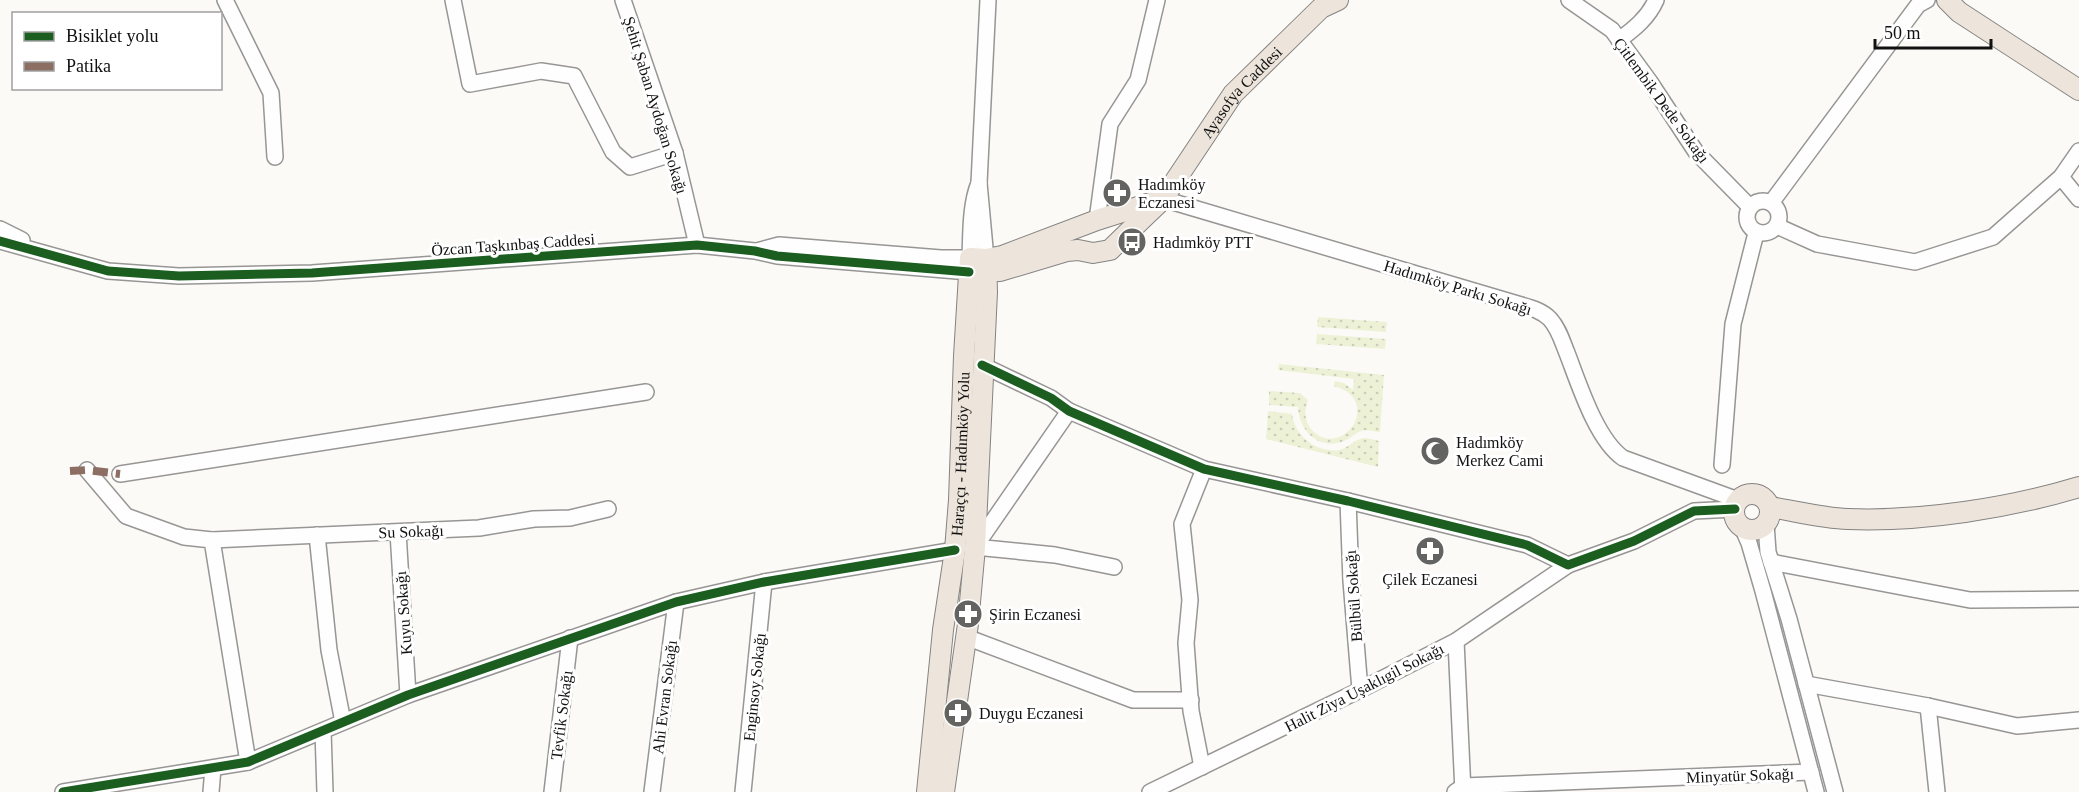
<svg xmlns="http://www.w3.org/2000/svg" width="2079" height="792" font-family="Georgia,serif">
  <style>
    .grass { fill: url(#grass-dots) }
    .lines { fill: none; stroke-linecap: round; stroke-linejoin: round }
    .minor-casing { stroke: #979695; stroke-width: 18 }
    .major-casing { stroke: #848382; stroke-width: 22 }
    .minor { stroke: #fffefe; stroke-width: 15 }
    .major { stroke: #ede4db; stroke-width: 20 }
    .quiet { stroke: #8d6e63; stroke-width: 8; stroke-dasharray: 15 8; stroke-linecap: butt }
    .cycleway-casing { stroke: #fff; stroke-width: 13 }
    .cycleway { stroke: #1b5e20; stroke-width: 9 }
    .labels { text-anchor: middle; stroke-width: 6; stroke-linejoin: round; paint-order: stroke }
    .street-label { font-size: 16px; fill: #111; stroke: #fff }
    .poi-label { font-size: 16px; fill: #111; stroke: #fff; text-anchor: start }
  </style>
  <defs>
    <pattern id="grass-dots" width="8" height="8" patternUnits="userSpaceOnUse" patternTransform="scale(1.5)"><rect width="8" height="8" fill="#edf2d7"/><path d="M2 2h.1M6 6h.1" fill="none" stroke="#caceb8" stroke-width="1.8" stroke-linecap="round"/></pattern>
  </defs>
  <rect width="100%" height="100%" fill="#fcfaf7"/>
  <g class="grass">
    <polygon points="1318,317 1387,322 1386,332 1317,327"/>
    <polygon points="1317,334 1386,339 1385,349 1316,344"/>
    <path d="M 1279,364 L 1384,375 L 1380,432 C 1374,432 1366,429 1361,431 C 1355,433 1350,439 1344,441 C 1319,451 1299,431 1298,407 L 1269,405 L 1269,391 L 1300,393 L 1308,400 C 1304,411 1304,422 1313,431 C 1343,460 1384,400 1334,386 L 1335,381 L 1344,383 L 1353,390 L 1354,379 L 1278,370 Z"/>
    <path d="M 1268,411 L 1292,414 C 1295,436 1316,453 1339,450 C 1348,448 1353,441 1360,439 C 1365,437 1374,440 1379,441 L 1378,467 L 1266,439 Z"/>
  </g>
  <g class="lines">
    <g class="minor-casing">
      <g id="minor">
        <polyline points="225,0 271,93 275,157"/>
        <polyline points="453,0 470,84 541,71 574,76 613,152 630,167 675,153"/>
        <polyline points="623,0 675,153 697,245"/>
        <polyline points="1569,0 1612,30 1650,82 1696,152 1750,207"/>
        <path d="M 1619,40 C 1634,29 1648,18 1656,0"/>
        <polyline points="2061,177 2079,199"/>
        <path d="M 1163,199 L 1521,305 C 1532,308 1542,311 1550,319 C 1559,329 1562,341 1567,353 C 1579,384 1596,439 1623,458 L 1738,500"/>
        <circle cx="1763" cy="217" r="16"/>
        <polyline points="1771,203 1918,5 1927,0"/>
        <polyline points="1097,220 1110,124 1138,80 1157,0"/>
        <polyline points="1777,226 1817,244 1915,262 1993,237 2061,177 2079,151"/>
        <polyline points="0,229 22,240"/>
        <polyline points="0,241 108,271 179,276 312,273 697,245 755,251 777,256 969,272"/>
        <path d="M 757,251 L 779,245 L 941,258 L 970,258 C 971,234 970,205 979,183"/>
        <polyline points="986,259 979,183 988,0"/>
        <polyline points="982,365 1051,398 1069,411 1204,469 1348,501 1527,545 1568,565 1634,541 1694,511 1735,509"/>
        <polyline points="1069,411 975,547 1055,555 1114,567"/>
        <polyline points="1722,465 1733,324 1756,233"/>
        <polyline points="87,470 126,516 184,537 212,540 248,762"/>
        <polyline points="120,474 646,392"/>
        <polyline points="1348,501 1351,581 1360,690"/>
        <polyline points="1766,524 1768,552 1789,619 1835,792"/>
        <polyline points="1742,527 1749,543 1763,591 1816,792"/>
        <polyline points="398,532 408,695"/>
        <polyline points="317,535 329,650 343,722"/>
        <polyline points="212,540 479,528 534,519 570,518 608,509"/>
        <polyline points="1771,562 1970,600 2079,599"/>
        <polyline points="966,637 1133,700 1191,700"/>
        <polyline points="1456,641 1463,792"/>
        <polyline points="1806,684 1928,706 2017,726 2079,720"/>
        <polyline points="1928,706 1937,792"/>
        <polyline points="323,731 325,792"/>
        <polyline points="1202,767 1191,711 1186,643 1190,600 1182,524 1204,469"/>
        <polyline points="63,792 248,762 408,695 676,602 764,582 955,550"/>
        <polyline points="211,792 213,768"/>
        <polyline points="552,792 570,638"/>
        <polyline points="652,792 676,602"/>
        <polyline points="743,792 764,582"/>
        <polyline points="1150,792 1360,690 1456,641 1568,565"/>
        <polyline points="1455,792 1464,786 1811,772"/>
      </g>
    </g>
    <g class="major-casing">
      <g id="major">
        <polyline points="1947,0 1959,12 2079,90"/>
        <path id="s1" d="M 974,272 L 1000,271 L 1067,251 L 1078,250 L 1093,253 L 1110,250 L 1142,219 L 1163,199 L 1233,94 L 1321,8 L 1338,0"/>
        <circle cx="1752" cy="512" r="18"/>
        <path d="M 1770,507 C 1795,511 1822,518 1848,519 C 1920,522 2010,508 2079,487"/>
        <path id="s2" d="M 927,792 L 943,630 L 955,550 L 959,500 L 964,356 L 970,258 L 986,259 L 1002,256 L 1097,220 L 1163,199"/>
        <polyline points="944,792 968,624 975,547 987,292 986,259"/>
      </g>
    </g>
    <use href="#minor" class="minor"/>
    <use href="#major" class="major"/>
    <polyline class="quiet" points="70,471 87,470 120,474"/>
    <g class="cycleway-casing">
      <g id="cycleway">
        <polyline points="0,241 108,271 179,276 312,273 697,245 755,251 777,256 969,272"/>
        <polyline points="982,365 1051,398 1069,411 1204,469 1348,501 1527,545 1568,565 1634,541 1694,511 1735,509"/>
        <polyline points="63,792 248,762 408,695 676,602 764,582 955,550"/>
      </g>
    </g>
    <use href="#cycleway" class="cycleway"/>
  </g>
  <defs>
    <g id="pharmacy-disc" transform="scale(1.5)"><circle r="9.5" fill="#636362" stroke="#fff"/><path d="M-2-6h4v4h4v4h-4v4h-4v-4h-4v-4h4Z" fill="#fff"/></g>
    <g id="bus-disc" transform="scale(1.5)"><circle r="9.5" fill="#636362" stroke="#fff"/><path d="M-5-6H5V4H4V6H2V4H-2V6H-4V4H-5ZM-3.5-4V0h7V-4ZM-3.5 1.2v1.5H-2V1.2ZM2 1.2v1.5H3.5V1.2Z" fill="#fff"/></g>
    <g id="mosque-disc" transform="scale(1.5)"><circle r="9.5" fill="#636362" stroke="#fff"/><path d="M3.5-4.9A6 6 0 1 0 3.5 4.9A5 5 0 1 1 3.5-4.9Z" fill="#fff"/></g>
  </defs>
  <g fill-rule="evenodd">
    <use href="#pharmacy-disc" x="1117" y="193"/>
    <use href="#bus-disc" x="1132" y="242"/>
    <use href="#mosque-disc" x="1435" y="451"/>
    <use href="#pharmacy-disc" x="1430" y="551"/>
    <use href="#pharmacy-disc" x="968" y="614"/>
    <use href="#pharmacy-disc" x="958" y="713"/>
  </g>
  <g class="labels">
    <g class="street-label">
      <text dy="6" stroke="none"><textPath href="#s1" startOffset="346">Ayasofya Caddesi</textPath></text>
      <text transform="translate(1662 100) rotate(54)" y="6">Çitlembik Dede Sokağı</text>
      <text transform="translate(656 105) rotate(73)" y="6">Şehit Şaban Aydoğan Sokağı</text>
      <text transform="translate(513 244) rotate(-4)" y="6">Özcan Taşkınbaş Caddesi</text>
      <text transform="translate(1458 287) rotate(17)" y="6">Hadımköy Parkı Sokağı</text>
      <text dy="6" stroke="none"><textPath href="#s2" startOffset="340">Haraççı - Hadımköy Yolu</textPath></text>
      <text transform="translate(411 531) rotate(-2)" y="6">Su Sokağı</text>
      <text transform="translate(1353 596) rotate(-94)" y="6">Bülbül Sokağı</text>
      <text transform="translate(403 613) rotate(-94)" y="6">Kuyu Sokağı</text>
      <text transform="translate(754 687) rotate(-84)" y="6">Enginsoy Sokağı</text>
      <text transform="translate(1364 687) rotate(-27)" y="6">Halit Ziya Uşaklıgil Sokağı</text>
      <text transform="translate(664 697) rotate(-83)" y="6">Ahi Evran Sokağı</text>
      <text transform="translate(561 715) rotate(-83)" y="6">Tevfik Sokağı</text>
      <text transform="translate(1740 775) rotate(-2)" y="6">Minyatür Sokağı</text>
    </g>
    <g class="poi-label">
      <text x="1138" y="190">Hadımköy<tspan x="1138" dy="18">Eczanesi</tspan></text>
      <text x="1153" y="248">Hadımköy PTT</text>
      <text x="1456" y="448">Hadımköy<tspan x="1456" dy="18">Merkez Cami</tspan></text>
      <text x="1430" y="585" text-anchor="middle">Çilek Eczanesi</text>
      <text x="989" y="620">Şirin Eczanesi</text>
      <text x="979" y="719">Duygu Eczanesi</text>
    </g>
  </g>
  <rect x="12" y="12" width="210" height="78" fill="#ffffff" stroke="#a0a0a0" stroke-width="1.5"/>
  <rect x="24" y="32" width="30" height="9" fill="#1b5e20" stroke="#a0a0a0" stroke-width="1.5"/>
  <text x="66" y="42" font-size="18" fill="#111111">Bisiklet yolu</text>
  <rect x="24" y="62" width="30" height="9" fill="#8d6e63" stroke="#a0a0a0" stroke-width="1.5"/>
  <text x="66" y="72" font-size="18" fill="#111111">Patika</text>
  <path d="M1875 39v9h116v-9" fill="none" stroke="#111111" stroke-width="3"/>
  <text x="1884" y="39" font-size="18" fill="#111111" stroke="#ffffff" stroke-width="4.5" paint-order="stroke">50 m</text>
</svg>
